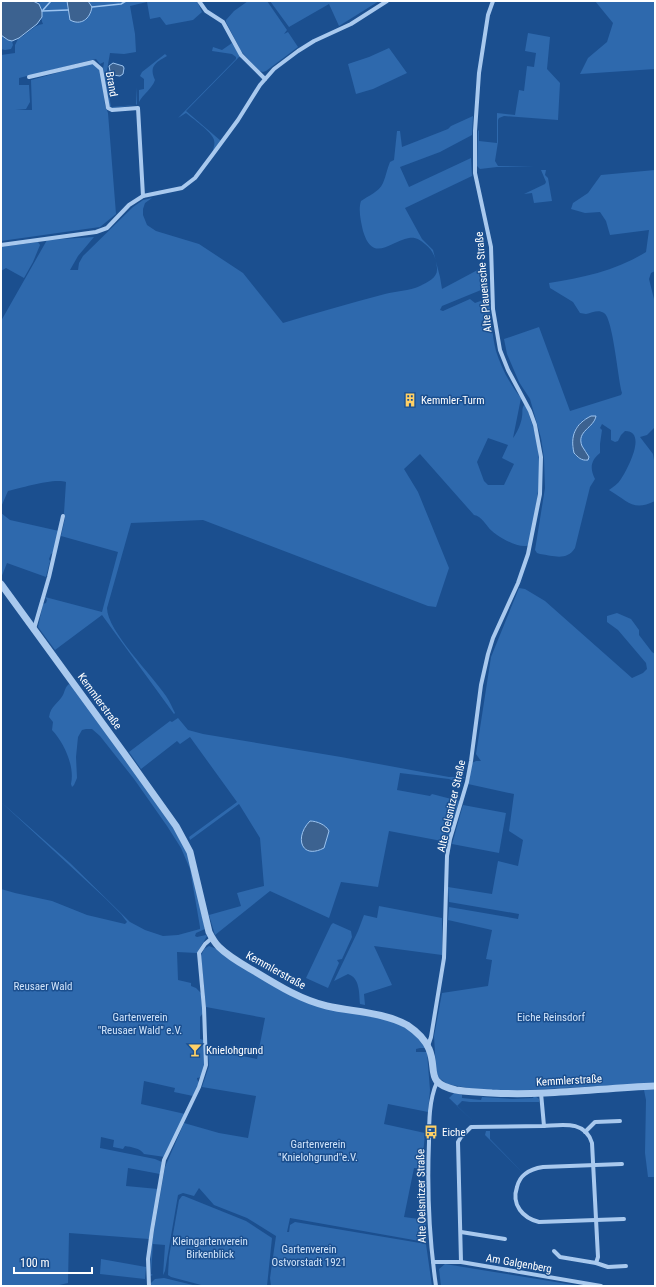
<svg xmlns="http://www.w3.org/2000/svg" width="656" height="1287" font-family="'Roboto Condensed',sans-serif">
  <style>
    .green { fill: #2e69ad; fill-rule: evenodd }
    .water { fill: #3c6290; stroke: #9cc4f0 }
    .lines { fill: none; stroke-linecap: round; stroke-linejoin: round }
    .stream { stroke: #9cc4f0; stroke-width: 1.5 }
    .minor { stroke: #a9c9ee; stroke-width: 4 }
    .tertiary { stroke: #a9c9ee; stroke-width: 7 }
    .labels { text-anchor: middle; stroke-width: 3; stroke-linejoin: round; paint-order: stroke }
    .street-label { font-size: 11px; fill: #fff; stroke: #1b4f8f }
    .poi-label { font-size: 11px; fill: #fff; stroke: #1b4f8f; text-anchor: start }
    .park-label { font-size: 11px; fill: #cfe3fa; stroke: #1b4f8f }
  </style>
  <rect width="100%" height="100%" fill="#1b4f8f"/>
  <g class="green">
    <path d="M 40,1 L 67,1 L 70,20 L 89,2 L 88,1 L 197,1 L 202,12 L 193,20 L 166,25 L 160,17 L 150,19 L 147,2 L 130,6 L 135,34 L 136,52 L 124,54 L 110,53 L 106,76 L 111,107 L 136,105 L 136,87 L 137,104 L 136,105 L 113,108 L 109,106 C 106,92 101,76 104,62 L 100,64 L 96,59 L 19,78 L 19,85 L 29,85 L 30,102 L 26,109 L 15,110 L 32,110 L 31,80 L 93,63 L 101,71 L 105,105 L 108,113 L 116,214 L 100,227 L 1,241 L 1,55 L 15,53 L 15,45 L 18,39 C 27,35 33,25 43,24 C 40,18 43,12 39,4 Z"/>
    <polygon points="248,1 267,1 287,30 284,34 288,32 298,47 266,71 263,72 259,71 241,51 226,22 226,20 234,11"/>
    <polygon points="270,1 379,1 339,26 329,4 289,27"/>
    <polygon points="595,1 655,1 655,69 580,74 588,58 607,42 613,23"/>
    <polygon points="528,33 550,37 547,69 560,83 558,120 504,116 499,118 498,120 498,142 495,161 498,166 534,166 497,167 480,169 477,166 478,131 479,130 479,141 497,143 497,113 515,115 519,90 524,91 527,66 534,67 536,53 525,51"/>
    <polygon points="1,35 8,40 12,41 13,45 11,49 5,50 1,49"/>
    <path d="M 232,43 L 240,56 L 186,111 L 221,141 L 214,151 L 213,150 C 214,146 215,144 214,140 C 212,132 192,118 186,113 L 178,118 L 236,59 L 236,57 L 232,54 L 212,51 L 213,47 L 222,50 Z"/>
    <polygon points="389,48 407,73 373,89 356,94 348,64 369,57"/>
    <path d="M 165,54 L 167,56 C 155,63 149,66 155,80 C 152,89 143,94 139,102 L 139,90 L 144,89 L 144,79 L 140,76 L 142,72 Z"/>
    <path d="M 473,116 L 472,135 L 440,152 L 400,167 L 409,187 L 471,158 L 472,176 L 405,208 L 422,239 L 433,250 L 440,277 L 442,289 L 487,265 L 486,286 L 481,290 L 442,306 L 440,310 L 443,311 L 470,299 L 475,303 L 486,299 L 489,301 C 491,317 492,335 496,351 C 501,367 510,385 521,398 L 513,438 C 517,433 521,424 522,417 C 523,412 521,408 525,404 C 528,409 529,414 530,418 C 547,461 537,502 529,545 C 521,550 498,537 492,531 C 486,526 482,516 474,515 L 420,454 L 404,469 L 418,492 L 449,568 L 436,607 L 428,606 L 203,520 L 131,523 L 107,608 C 107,631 153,676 166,696 C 170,702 172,707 175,713 L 174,714 L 102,615 L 55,650 L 38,627 L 43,604 L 46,603 L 47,600 L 45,597 L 102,612 L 118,552 L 61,536 L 65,518 L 64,513 L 66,482 C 53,478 22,488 8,491 L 1,507 L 1,321 L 47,240 L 94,237 L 78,256 L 70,270 L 78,270 L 79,263 L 83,256 L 133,207 L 143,200 L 152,198 L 145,203 L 143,209 L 143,215 L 147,225 L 156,231 L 199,244 L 243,273 L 283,323 C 316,313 350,303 385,294 C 396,291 409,291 420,286 C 428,282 438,278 437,268 C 436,258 433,250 425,244 C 420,240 416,237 409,238 C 390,241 373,264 363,231 C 361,222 358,210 361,201 C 368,196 379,192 383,183 C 386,176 387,169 390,162 L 394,160 L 397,131 L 400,131 L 402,147 L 448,129 L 451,126 ZM 488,438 L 508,445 L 502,458 L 514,464 L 504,485 L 488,485 L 484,481 L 477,462 Z"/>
    <polygon points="541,170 546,170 545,175 548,178 552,201 534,203 532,193 524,194 545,184 546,182"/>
    <path d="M 655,170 L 655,271 L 651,273 L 649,279 L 655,303 L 655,427 L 647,435 L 640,437 L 653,454 L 655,466 L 655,501 C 633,512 628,501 609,490 C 613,487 618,484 621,479 C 627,470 648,431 625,431 L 621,435 L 618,441 L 615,442 L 611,440 L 611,430 L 602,424 L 600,428 L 602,430 L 600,444 L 600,453 C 590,461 590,469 595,479 L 590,487 L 575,548 C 567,561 554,556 540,554 L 537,553 L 535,550 L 545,488 L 544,458 L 541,438 L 530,399 L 519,382 L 507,354 L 504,339 L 539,327 L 570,411 L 621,395 L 622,393 C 618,380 613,318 604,313 C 598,309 592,313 586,314 C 584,314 582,313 580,313 L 573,302 L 550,288 L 549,283 C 582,278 618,270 646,252 L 649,230 L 610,235 L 606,221 L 600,212 L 585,213 L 571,209 L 573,203 L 588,193 L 601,175 ZM 584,419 L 595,420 L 581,435 L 580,439 L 582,447 L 588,454 L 572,447 L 575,429 Z"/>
    <polygon points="38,242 40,245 33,262 24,278 6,268 1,271 1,247"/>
    <polygon points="1,513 10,520 59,531 53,553 51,554 49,559 50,561 46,577 7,563 1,578"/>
    <polygon points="519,588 525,589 545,601 632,678 643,673 647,669 646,663 618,630 607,622 607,616 617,613 631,619 639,630 639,635 652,652 655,654 655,1083 511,1091 478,1090 447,1084 438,1077 436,1070 434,1036 442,993 488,986 492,960 486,959 492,930 448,920 449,907 518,919 519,914 449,902 448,887 492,894 498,861 518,866 523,840 509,831 514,794 468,784 472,763 476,761 481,761 476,754 491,657"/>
    <path d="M 69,684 L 73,686 L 167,817 L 188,854 L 205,929 L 196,933 L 195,936 L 197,937 L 206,935 L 207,936 L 197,953 L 177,952 L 178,980 L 191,983 L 191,986 L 196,988 L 201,993 L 203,1013 L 200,1017 L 200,1039 L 204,1040 L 206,1058 L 202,1077 L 197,1078 L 197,1079 L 199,1083 L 193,1096 L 174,1092 L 175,1088 L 144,1081 L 141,1104 L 185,1114 L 165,1157 L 144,1154 C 140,1148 131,1147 125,1146 L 123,1149 L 113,1147 L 114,1140 L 101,1137 L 100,1148 L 155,1159 L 162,1162 L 160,1174 L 128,1168 L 126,1186 L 158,1189 L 149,1239 L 69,1233 L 68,1283 L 55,1286 L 1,1286 L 1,889 L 15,893 L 52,901 L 87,915 L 125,924 L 127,922 L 121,914 L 106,899 L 1,802 L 70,863 L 130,922 L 145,930 L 163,936 L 178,935 L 200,929 L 200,927 L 190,869 L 181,848 L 167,826 L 134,779 L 100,736 L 92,729 L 86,729 L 82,730 L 78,737 L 76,757 L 77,778 L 74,785 L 72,787 L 71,784 C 75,766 64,743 52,730 L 53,722 L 49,717 C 51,705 58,704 63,695 C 65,691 65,687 69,684 Z"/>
    <path d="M 178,718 L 188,730 L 203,734 L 341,757 L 449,777 L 465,777 L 462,779 L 462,784 L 449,779 L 400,773 L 397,790 L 430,796 L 432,794 L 459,801 L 447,842 L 389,831 L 378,887 L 341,882 L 329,918 L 270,891 L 215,935 L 209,915 L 241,906 L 237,893 L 264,886 L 260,838 L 239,804 L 190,840 L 189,837 L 237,802 L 190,737 L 180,744 L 177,741 L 141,769 L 129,752 L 170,721 L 172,722 ZM 305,828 L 328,834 L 324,848 L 301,841 Z"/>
    <polygon points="463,805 506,813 499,853 452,844"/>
    <path d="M 379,906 L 442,918 L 442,955 L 374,946 L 392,985 L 364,994 L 365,1005 L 360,1004 C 359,993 360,978 348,974 L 334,981 L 358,931 L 364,915 L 377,918 Z"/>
    <polygon points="333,923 351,931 352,937 342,959 337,960 339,963 328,988 306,978 331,925"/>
    <path d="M 209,946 L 217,949 L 301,1000 L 396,1022 C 409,1028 418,1036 426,1048 L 420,1048 L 416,1049 L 416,1052 L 427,1052 L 430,1090 L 428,1112 L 388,1104 L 384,1124 L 425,1133 L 423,1156 L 424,1169 L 414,1168 L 404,1217 L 426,1220 L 425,1242 L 290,1218 L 287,1232 L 289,1232 L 290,1225 L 295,1222 L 426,1244 L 432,1286 L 271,1286 L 270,1278 L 276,1236 L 247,1218 L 214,1205 L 199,1188 L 194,1196 L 183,1193 L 178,1195 L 165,1271 L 163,1275 L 165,1245 L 153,1244 L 151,1274 L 153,1275 L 150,1276 L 151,1248 L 165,1167 L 184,1123 L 219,1133 L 248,1138 L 256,1096 L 202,1087 L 209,1066 L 208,1053 L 212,1050 L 257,1059 L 265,1018 L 206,1007 L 201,956 L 204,949 Z"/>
    <polygon points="644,1090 655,1090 655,1177 648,1177 645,1153 646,1100"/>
    <polygon points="454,1093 462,1095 462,1098 481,1100 482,1097 513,1099 533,1098 534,1096 535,1096 539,1099 539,1102 470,1102 462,1101 457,1106 476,1124 449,1098"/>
    <polygon points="486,1131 490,1131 490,1139 523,1173 485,1135"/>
    <polygon points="182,1196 184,1196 246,1221 272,1238 267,1286 205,1286 171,1277 168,1275 169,1257 179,1200"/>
    <polygon points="101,1259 146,1267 145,1279 100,1274"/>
    <polygon points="445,1264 580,1286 441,1286 439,1269"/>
    <polygon points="164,1278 197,1286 150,1286 150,1284 155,1279"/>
  </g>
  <g class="water">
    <polygon points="1,1 33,1 39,4 42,11 42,17 37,24 19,38 12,41 8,40 1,35"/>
    <path d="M 67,1 L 88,1 L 92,7 C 90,19 81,26 70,20 Z"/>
    <polygon points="113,63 123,66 124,68 123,74 120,76 113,75 110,71 109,66"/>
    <path d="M 591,416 L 596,416 C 594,428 576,431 582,446 C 584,450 587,453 589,457 L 588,460 C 581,461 578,457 574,453 C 570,436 575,424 591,416 Z"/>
    <path d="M 310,821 C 317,821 326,825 329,831 L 324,848 C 301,860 294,837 310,821 Z"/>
  </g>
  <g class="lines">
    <g class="stream">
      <polyline points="92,7 121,4 126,1"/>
      <polyline points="43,10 51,1"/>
      <polyline points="42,11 68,10"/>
    </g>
    <g class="minor">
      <polyline points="199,1 206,11 223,22 241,55 265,79"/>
      <polyline points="29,77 93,62 101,69 108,108 112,110 138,108 143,196"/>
      <polyline points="1,245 96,232 107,228 129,205 143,196 182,188 195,178 213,154 238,120 260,85 274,69 298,51 314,41 351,24 387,1"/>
      <polyline points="34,629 49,577 63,516"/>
      <polyline points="428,1046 431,1037 444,958 447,856 450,839 467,782 471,761 481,685 488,654 493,638 518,583 528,554 540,494 541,457 535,425 530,411 508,370 500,350 493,309 491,247 475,173 475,131 479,73 488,15 493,1"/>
      <path d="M 544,1126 C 562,1125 585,1120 592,1143 L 598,1257 L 596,1263 L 560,1257 L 554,1251"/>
      <polyline points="585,1132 595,1122 620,1121"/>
      <path d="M 622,1164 L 543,1167 C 536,1168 530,1170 525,1174 C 521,1177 518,1183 517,1187 C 511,1205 523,1218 539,1222 L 624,1219"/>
      <polyline points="461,1232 505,1239"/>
      <polyline points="433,1262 461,1262 601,1286"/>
      <polyline points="461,1262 458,1142 461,1137 471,1127 544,1126 541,1093"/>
      <polyline points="596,1263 608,1267 626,1266"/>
      <polyline points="149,1286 148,1259 152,1230 164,1160 199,1087 206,1065 204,1008 199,953 205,944 212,938"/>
      <path d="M 436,1286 C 429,1237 427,1191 429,1142 C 429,1122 429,1100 437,1082"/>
    </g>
    <path class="tertiary" d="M 1,584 L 124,753 L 176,826 L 190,852 L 209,932 C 212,938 215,943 219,947 C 229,957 242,964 254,971 C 277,985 301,1000 327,1006 C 353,1012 383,1012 407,1025 C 416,1031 425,1039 429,1049 C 438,1070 424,1083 456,1090 C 467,1092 480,1092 492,1093 C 546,1096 601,1088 655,1086"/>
  </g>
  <defs>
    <g id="building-bare" transform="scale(1.08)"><path d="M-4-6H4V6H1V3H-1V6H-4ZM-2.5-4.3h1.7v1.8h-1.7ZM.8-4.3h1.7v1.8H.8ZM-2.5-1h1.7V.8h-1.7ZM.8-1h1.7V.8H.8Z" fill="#ffd166" stroke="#1b4f8f" stroke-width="2.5" paint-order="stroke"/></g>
    <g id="bar-bare" transform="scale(1.08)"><path d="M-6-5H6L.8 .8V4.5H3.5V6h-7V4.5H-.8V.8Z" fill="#ffd166" stroke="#1b4f8f" stroke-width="2.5" paint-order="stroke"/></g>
    <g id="bus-bare" transform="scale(1.08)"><path d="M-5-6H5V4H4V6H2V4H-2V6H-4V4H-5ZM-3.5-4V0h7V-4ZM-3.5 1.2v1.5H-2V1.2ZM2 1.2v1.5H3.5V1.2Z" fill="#ffd166" stroke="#1b4f8f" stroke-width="2.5" paint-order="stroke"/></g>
  </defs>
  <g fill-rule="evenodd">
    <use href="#building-bare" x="410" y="400"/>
    <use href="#bar-bare" x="195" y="1050"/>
    <use href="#bus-bare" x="431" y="1132"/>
  </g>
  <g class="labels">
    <g class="street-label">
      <text transform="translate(112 84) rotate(80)" y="4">Brand</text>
      <text transform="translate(483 282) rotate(-95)" y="4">Alte Plauensche Straße</text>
      <text transform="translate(100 701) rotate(54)" y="4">Kemmlerstraße</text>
      <text transform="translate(451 806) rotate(-77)" y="4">Alte Oelsnitzer Straße</text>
      <text transform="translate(276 970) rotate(29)" y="4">Kemmlerstraße</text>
      <text transform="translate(569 1080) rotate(-3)" y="4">Kemmlerstraße</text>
      <text transform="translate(421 1196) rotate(-91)" y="4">Alte Oelsnitzer Straße</text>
      <text transform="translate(519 1263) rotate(10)" y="4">Am Galgenberg</text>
    </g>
    <g class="poi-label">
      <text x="421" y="404">Kemmler-Turm</text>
      <text x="206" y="1054">Knielohgrund</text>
      <text x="442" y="1136">Eiche</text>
    </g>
    <g class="park-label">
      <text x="43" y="990">Reusaer Wald</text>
      <text x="140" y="1021">Gartenverein<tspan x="140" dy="13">"Reusaer Wald" e.V.</tspan></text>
      <text x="551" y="1021">Eiche Reinsdorf</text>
      <text x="318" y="1148">Gartenverein<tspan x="318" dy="13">"Knielohgrund"e.V.</tspan></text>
      <text x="210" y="1245">Kleingartenverein<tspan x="210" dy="13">Birkenblick</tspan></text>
      <text x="309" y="1253">Gartenverein<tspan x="309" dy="13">Ostvorstadt 1921</tspan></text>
    </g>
  </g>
  <rect width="656" height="1287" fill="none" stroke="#ffffff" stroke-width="4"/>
  <path d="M14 1267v6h78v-6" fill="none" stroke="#ffffff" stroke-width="2"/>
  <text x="20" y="1267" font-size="12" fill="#ffffff" stroke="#1b4f8f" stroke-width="3" paint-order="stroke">100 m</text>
</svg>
